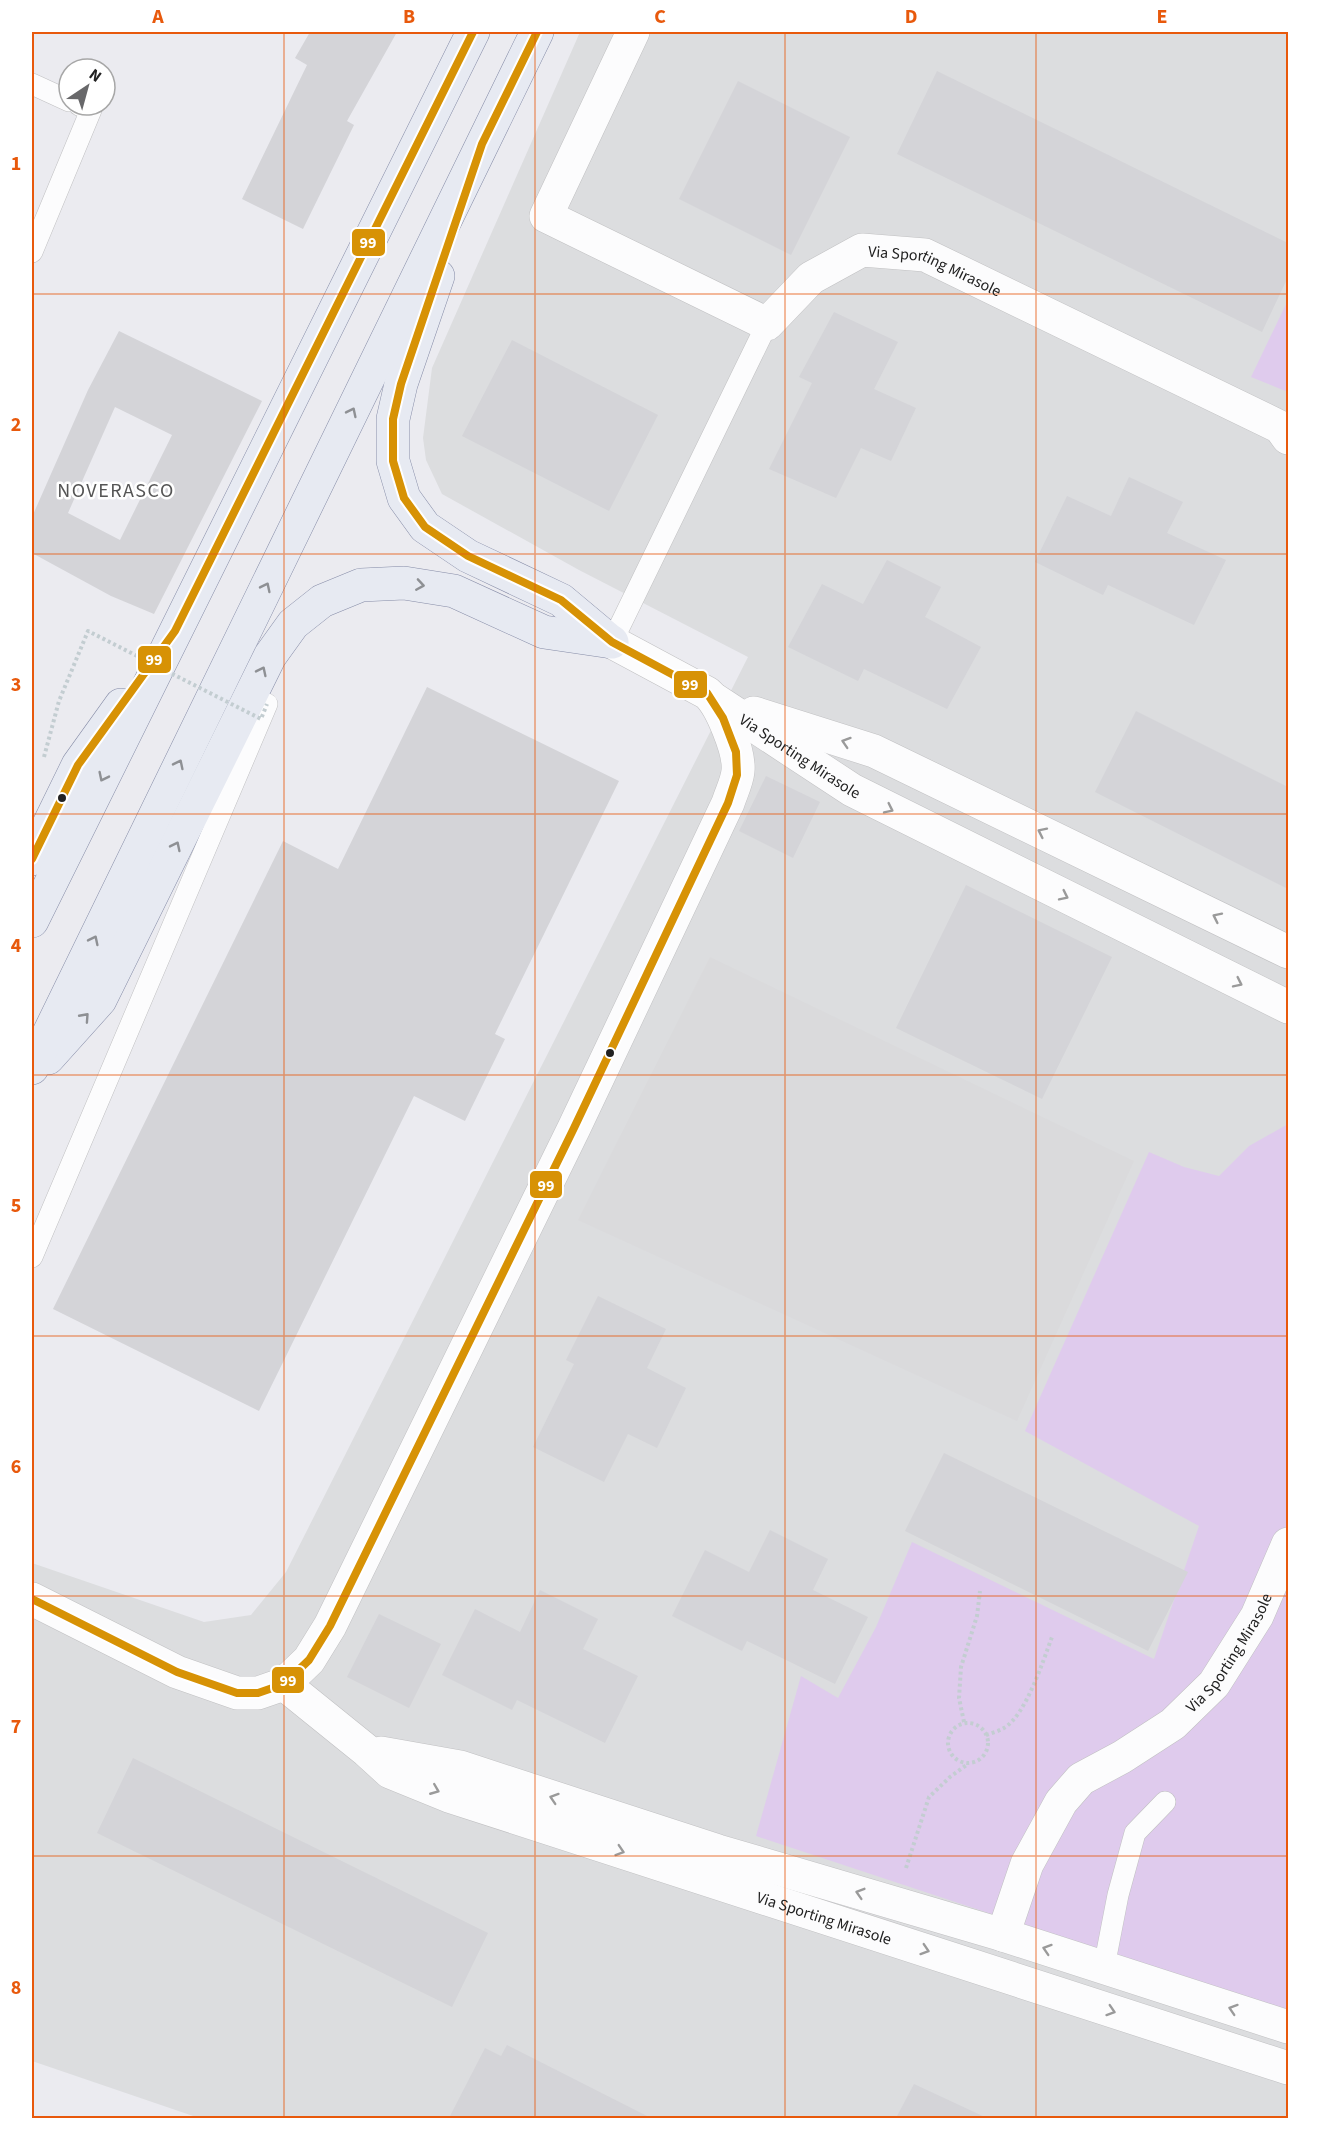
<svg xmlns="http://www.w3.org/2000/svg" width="1320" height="2150" font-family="'Source Sans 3',sans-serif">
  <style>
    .residential { fill: #dcdddf }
    .grass { fill: #dfcbed }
    .parking { fill: #dadadc }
    .building { fill: #d4d4d8; fill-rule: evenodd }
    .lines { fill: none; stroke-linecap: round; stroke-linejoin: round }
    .lane-casing { stroke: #c0c0c2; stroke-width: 22 }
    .street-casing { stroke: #c0c0c2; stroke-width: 34 }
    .primary-casing { stroke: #868ca7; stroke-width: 34 }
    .path { stroke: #c3cdd1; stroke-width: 4; stroke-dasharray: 3 3; stroke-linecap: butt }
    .lane { stroke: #fcfcfd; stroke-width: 21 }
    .street { stroke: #fcfcfd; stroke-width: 33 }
    .primary { stroke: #e7eaf2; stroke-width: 33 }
    .path-bridge { stroke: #c3cdd1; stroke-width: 4; stroke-dasharray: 3 3; stroke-linecap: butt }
    .bus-1-casing { stroke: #fff; stroke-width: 12 }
    .bus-1 { stroke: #d79205; stroke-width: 8 }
    .oneway { stroke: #8e9094 }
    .oneway2 { stroke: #9a9a9a }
    .grid { fill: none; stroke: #e8590c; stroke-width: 1.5; stroke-opacity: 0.55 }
    .bus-dot { fill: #222; stroke: #fff; stroke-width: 2 }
    .labels { text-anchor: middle; stroke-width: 5; stroke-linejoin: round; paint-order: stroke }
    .street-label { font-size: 16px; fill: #222; stroke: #fff }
    .quarter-label { font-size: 20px; letter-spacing: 1.5px; fill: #555; stroke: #fff }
    .line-badge { stroke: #fff; stroke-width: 2 }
    .badge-label { font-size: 16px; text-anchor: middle; font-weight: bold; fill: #fff }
    .neatline { fill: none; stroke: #e8590c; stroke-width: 2 }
    .grid-label { font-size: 20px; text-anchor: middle; font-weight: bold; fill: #e8590c }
  </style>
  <rect width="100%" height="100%" fill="#ebebf0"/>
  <polygon class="residential" points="580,32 1288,32 1288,2118 199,2118 32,2061 32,1563 204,1622 251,1615 286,1572 748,657 579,570 442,494 426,460 423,438 432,368"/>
  <g class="grass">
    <polygon points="1288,300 1288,392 1251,377"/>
    <polygon points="1288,1124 1288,2012 756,1836 801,1676 838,1698 876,1627 912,1542 1154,1659 1199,1526 1025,1431 1149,1152 1184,1167 1219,1176 1249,1146"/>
  </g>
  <polygon class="parking" points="710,957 1134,1161 1017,1421 578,1220"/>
  <g class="building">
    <polygon points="310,32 397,32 347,121 354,125 303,229 242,199 307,65 295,58"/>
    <polygon points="937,71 1288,243 1288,277 1262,332 897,154"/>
    <polygon points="738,81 850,137 791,255 679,199"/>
    <polygon points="834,312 898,342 874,389 916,408 891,461 861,448 836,498 769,469 812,383 799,377"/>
    <path d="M 119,331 L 262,401 L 154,614 L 111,596 L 32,553 L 32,517 L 88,390 ZM 115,407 L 172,435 L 120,540 L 68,513 Z"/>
    <polygon points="512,340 658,415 609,511 462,436"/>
    <polygon points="1129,477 1183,502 1167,533 1226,560 1194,625 1108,585 1103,595 1035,562 1067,496 1111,516"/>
    <polygon points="887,560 941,587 925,617 981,647 947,709 864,669 858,681 788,647 822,584 863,604"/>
    <polygon points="427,687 619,781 495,1034 505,1039 465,1121 414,1096 259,1411 53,1309 283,841 338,869"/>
    <polygon points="1136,711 1288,787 1288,889 1095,792"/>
    <polygon points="766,776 820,802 793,858 739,831"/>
    <polygon points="966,885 1112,957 1042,1099 896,1028"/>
    <polygon points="598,1296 666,1329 647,1368 686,1388 657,1448 628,1434 604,1482 533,1447 574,1364 566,1360"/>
    <polygon points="944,1453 1188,1572 1148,1651 905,1531"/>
    <polygon points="770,1530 828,1559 813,1590 868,1617 835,1684 747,1641 742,1651 672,1616 705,1550 749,1572"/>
    <polygon points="540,1590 598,1619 583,1649 638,1676 605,1743 517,1700 512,1710 442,1675 475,1609 520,1632"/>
    <polygon points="379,1614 441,1644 409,1708 347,1677"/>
    <polygon points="133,1758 488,1933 452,2007 97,1833"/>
    <polygon points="507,2045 651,2118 449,2118 485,2048 501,2056"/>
    <polygon points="914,2084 987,2118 896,2118"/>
  </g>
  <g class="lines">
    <g class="lane-casing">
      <g id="lane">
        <polyline points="32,84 69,101"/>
        <polyline points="32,252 91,110 79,105"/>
        <polyline points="612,642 767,324"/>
        <polyline points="32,1257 267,704"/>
        <polyline points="1104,1967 1118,1895 1135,1833 1165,1802"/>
      </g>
    </g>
    <g class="street-casing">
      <g id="street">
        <path id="s1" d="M 633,32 L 546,216 L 767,324 L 811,278 L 862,250 L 925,255 L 1280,427 L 1288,438"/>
        <path id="s2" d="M 715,700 L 852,790 L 1288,1007"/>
        <polyline points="754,713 874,751 1288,952"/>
        <path d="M 32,1599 L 177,1672 L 237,1693 L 258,1693 L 284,1684 L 309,1660 L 330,1626 L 574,1128 L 728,803 C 731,793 737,782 738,771 C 740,752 721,705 707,693 L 612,642"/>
        <path id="s3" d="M 284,1684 L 367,1751 L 390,1772 L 449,1796 L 1288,2068"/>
        <polyline points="381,1753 460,1767 718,1851 1003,1935 1288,2027"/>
        <path id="s4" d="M 1003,1935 L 1027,1864 L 1061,1802 L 1081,1779 L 1122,1757 L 1173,1724 L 1214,1684 L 1257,1616 L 1288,1544"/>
      </g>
    </g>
    <g class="primary-casing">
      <g id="primary">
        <polyline points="438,276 401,384 393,419 393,461 404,498 425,527 468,556 561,600 610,641"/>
        <polyline points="32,859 78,765 121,705"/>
        <polyline points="32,921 473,32"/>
        <polyline points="48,1058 100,1000 270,656 293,624 322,601 361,585 404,583 454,591 544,632 612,642"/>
        <polyline points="32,1068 537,32"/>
      </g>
    </g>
    <g class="path">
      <polyline points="964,1722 959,1698 961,1667 977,1616 980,1591"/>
      <circle cx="968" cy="1743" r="20"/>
      <path d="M 986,1735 C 992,1733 999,1731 1004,1728 C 1026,1715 1043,1661 1052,1637"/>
      <polyline points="906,1868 929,1797 950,1777 968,1764"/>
    </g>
    <use href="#lane" class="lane"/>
    <use href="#street" class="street"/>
    <use href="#primary" class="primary"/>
    <polyline class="path-bridge" points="44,757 59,701 88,631 261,719 267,704"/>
    <g class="bus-1-casing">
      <g id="bus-1">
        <polyline points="32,859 78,765 175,631 473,32"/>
        <polyline points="32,1599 177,1672 237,1693 258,1693 284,1684 309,1660 330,1626 574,1128 728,803 737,775 736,752 723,718 707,693 612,642 561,600 468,556 425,527 404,498 393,461 393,419 401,384 482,144 537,32"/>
      </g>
    </g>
    <use href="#bus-1" class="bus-1"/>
  </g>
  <defs><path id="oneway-chevron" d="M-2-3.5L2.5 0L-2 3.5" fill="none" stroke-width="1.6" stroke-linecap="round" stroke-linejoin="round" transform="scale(1.5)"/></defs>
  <g class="oneway">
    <use href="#oneway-chevron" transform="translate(352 412) rotate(-64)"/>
    <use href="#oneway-chevron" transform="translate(420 585) rotate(9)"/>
    <use href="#oneway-chevron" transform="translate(266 587) rotate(-64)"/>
    <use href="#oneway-chevron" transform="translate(262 671) rotate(-64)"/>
    <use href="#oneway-chevron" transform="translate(179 764) rotate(-64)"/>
    <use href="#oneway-chevron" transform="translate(103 777) rotate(116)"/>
    <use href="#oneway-chevron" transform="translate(176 846) rotate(-64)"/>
    <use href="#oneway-chevron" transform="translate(94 940) rotate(-64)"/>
    <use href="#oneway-chevron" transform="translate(85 1017) rotate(-48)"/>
  </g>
  <g class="oneway2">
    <use href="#oneway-chevron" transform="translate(846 742) rotate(-162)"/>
    <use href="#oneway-chevron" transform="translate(889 809) rotate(26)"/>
    <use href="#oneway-chevron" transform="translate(1042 832) rotate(-154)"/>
    <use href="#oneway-chevron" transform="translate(1064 896) rotate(26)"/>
    <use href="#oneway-chevron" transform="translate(1217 917) rotate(-154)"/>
    <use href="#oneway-chevron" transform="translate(1238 983) rotate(26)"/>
    <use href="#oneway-chevron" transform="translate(435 1790) rotate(22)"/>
    <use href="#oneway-chevron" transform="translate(554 1798) rotate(-162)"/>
    <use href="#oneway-chevron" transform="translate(620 1851) rotate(18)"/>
    <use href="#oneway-chevron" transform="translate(860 1893) rotate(-163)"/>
    <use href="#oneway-chevron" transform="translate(1047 1949) rotate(-162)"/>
    <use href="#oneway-chevron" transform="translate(925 1950) rotate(18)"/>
    <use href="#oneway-chevron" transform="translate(1233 2009) rotate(-162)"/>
    <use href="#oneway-chevron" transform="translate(1111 2011) rotate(18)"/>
  </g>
  <path class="grid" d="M 284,32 L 284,2118M 535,32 L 535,2118M 785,32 L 785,2118M 1036,32 L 1036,2118M 32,294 L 1288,294M 32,554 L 1288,554M 32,814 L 1288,814M 32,1075 L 1288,1075M 32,1336 L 1288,1336M 32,1596 L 1288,1596M 32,1856 L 1288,1856"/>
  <g class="bus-dot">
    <circle cx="62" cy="798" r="5"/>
    <circle cx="610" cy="1053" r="5"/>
  </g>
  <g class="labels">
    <g class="street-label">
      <text dy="6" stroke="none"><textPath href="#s1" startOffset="648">Via Sporting Mirasole</textPath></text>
      <text dy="6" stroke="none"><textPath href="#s2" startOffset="102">Via Sporting Mirasole</textPath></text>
      <text dy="6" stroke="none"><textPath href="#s4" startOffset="375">Via Sporting Mirasole</textPath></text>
      <text dy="6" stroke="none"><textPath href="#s3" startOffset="596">Via Sporting Mirasole</textPath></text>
    </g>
    <g class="quarter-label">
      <text x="116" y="497">NOVERASCO</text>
    </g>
  </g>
  <g class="line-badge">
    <rect x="351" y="228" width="35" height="29" rx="6" fill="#d79205"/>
    <rect x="137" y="645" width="35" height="29" rx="6" fill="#d79205"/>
    <rect x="673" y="670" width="35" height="29" rx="6" fill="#d79205"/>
    <rect x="529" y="1170" width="34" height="29" rx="6" fill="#d79205"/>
    <rect x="271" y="1666" width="34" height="28" rx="6" fill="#d79205"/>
  </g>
  <g class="badge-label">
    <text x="368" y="248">99</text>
    <text x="154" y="665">99</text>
    <text x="690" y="690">99</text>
    <text x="546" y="1191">99</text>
    <text x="288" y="1686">99</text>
  </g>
  <rect width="1320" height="2150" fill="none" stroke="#ffffff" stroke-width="66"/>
  <g transform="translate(87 87) rotate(36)"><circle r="28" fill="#ffffff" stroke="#a7a7a7" stroke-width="1.5"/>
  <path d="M0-4.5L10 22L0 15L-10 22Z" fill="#68686a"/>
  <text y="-9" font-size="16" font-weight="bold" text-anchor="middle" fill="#222222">N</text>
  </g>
  <rect x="33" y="33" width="1254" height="2084" class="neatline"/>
  <g class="grid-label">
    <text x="158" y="23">A</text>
    <text x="409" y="23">B</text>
    <text x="660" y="23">C</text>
    <text x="911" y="23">D</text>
    <text x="1162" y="23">E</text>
    <text x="16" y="170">1</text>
    <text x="16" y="431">2</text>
    <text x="16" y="691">3</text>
    <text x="16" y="952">4</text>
    <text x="16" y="1212">5</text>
    <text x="16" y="1473">6</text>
    <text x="16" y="1733">7</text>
    <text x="16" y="1994">8</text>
  </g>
</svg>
